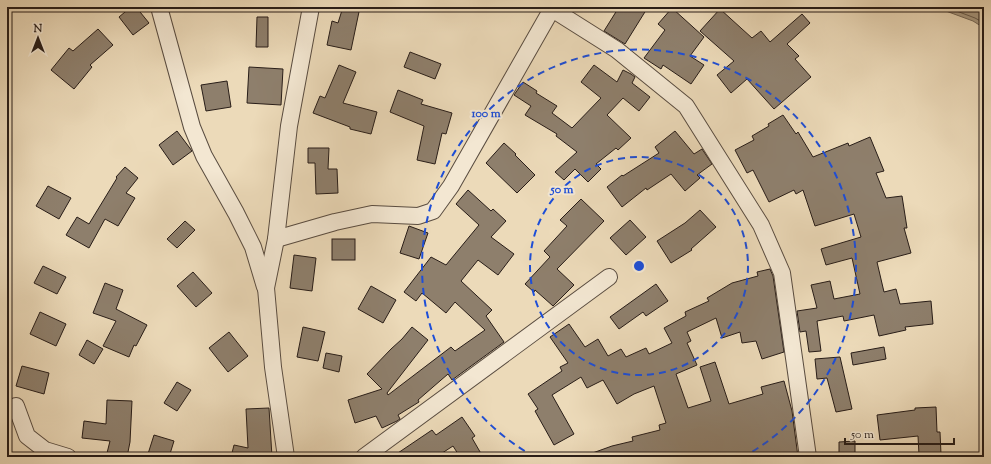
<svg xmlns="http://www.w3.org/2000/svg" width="991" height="464" font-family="'Sorts Mill Goudy',serif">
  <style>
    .water { fill: #a99a82; stroke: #756858 }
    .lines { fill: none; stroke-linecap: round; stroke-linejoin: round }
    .shore { stroke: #685c4d; stroke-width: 1 }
    .building { fill: #8e7f6c; stroke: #281d18 }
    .minor-casing { stroke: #594c40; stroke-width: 18 }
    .minor { stroke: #f3e7d2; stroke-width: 16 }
    .ring { fill: none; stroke: #1d4ed8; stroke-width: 2; stroke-dasharray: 7 5 }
    .centre { fill: #1d4ed8; stroke: #f3e7d2; stroke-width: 2 }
    .ring-label { font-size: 12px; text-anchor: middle; font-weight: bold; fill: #1d4ed8; stroke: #f3e7d2; stroke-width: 4; stroke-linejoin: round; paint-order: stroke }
  </style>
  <rect width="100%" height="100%" fill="#ecdab9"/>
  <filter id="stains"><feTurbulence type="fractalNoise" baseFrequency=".005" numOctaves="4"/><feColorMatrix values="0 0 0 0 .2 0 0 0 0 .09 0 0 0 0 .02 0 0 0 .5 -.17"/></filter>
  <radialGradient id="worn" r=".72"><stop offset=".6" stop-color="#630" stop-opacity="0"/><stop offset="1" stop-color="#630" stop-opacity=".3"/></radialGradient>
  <polygon class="water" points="935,7 984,7 984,28 973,21"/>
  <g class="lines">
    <polyline class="shore" points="946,7 975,18 984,23"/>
  </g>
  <g class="building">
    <polygon points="131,7 136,7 149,23 133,35 119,17"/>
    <polygon points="343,7 360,7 351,50 327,45 332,21 338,23"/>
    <polygon points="619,7 648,7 625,44 604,31"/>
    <polygon points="672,8 704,37 690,56 704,65 691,84 663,65 661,69 644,58 665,30 658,24"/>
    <polygon points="720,9 752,38 761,31 770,42 802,14 810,23 787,44 799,56 795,59 811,77 774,109 747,79 731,93 717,75 734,61 700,31"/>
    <polygon points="257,17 268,17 268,47 256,47"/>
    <polygon points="98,29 113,45 90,65 92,67 74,89 51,70 69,48 73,51"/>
    <polygon points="410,52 441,64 435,79 404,67"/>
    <polygon points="339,65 356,72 343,103 377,112 371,134 350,129 350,127 313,113 320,96 325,98"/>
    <polygon points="594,65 617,82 623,70 631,74 635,77 632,83 650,97 639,111 623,98 607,115 631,138 618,150 616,148 596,164 601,169 588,182 575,169 564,180 555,172 577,152 556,136 557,134 525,115 531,106 514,95 523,82 537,91 536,93 557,106 552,113 572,128 601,98 581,82"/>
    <polygon points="249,67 283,69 281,105 247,103"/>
    <polygon points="227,81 231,107 206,111 201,85"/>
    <polygon points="398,90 423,100 421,104 452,113 446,134 442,133 435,164 417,160 424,126 390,112"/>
    <polygon points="783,115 796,134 798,132 813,157 848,143 849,146 870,137 884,171 876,173 886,198 902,196 907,228 904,228 911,253 877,262 884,292 896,289 900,304 931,301 933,324 905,327 906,330 879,336 874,315 844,321 843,316 817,321 821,351 809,352 806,331 800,332 797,311 817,308 811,285 830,281 834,299 860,294 852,258 826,265 821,249 861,237 854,214 815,226 803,190 796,194 794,190 769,202 753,170 747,173 735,150 754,140 752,136 769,126 768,124"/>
    <polygon points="177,131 192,151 173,165 159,145"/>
    <polygon points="675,131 694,154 702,149 712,164 697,175 700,178 685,191 671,174 647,190 646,188 622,207 607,187 622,175 623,176 659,153 655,147"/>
    <polygon points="504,143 516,154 515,155 535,175 517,193 486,163"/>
    <polygon points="308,148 329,148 328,169 337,169 338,193 316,194 315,163 308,163"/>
    <polygon points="125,167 138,178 126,193 135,198 118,226 105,219 89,248 66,235 77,217 89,224 117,178 116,177"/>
    <polygon points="48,186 71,198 59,219 36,206"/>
    <polygon points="468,190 491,211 493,209 506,221 491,237 514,254 498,275 478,260 461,281 492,310 486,316 504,342 452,380 448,374 418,400 419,402 398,415 400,419 397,421 382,428 376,416 355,423 348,400 382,389 367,374 391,349 402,339 412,327 428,340 387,393 388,395 451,347 455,351 485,330 455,302 446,313 422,293 416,301 404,292 431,257 446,265 479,225 456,204"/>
    <polygon points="581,199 604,221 557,269 574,285 553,306 535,290 534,292 525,284 550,257 544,251 567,226 560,220"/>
    <polygon points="700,210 716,227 691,249 692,250 671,263 657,241 685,223"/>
    <polygon points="630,220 646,237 626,255 610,238"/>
    <polygon points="185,221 195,230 177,248 167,239"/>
    <polygon points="409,226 428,233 419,259 400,253"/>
    <rect x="332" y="239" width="23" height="21"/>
    <polygon points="294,255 316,258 312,291 290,288"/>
    <polygon points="43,266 66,277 57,294 34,283"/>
    <polygon points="770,269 773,276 784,352 762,359 756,341 742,343 740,332 722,338 716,318 687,332 691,341 687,343 697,365 676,374 688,408 711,401 700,367 715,362 729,404 763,394 761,387 784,381 792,411 798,457 587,457 587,455 612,446 633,441 632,437 660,430 659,425 666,423 654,386 634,394 617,404 603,380 587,388 581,377 552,395 574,434 554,445 535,411 538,409 528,394 562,371 560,367 568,363 550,337 569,324 585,347 598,339 608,356 621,349 626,357 646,348 649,354 672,343 664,328 686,316 685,312 709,301 707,298 732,283 758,276 757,272"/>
    <polygon points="193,272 212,293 196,307 177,286"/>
    <polygon points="105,283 123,290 116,309 147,325 136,346 134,345 129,357 103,346 116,321 93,313"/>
    <polygon points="656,284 668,301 646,316 643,312 619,329 610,317"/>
    <polygon points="371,286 396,300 383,323 358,309"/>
    <polygon points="40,312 66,324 56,346 30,334"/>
    <polygon points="303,327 325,332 318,361 297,357"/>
    <polygon points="229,332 248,356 228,372 209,348"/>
    <polygon points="87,340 103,349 94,364 79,355"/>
    <polygon points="884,347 886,359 853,365 851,353"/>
    <polygon points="326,353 342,356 339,372 323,368"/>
    <polygon points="840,357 852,409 836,412 827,378 817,379 815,359"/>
    <polygon points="22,366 49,373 44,394 16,386"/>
    <polygon points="177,382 191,390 177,411 164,403"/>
    <polygon points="107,400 132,401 130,442 127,457 106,457 110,441 82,438 84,421 106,424"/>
    <polygon points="936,407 937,432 940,432 941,454 919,455 918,436 880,440 877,415 915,410 915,408"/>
    <polygon points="269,408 272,457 231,457 234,445 248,448 246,409"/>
    <polygon points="462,417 475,436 472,438 483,457 460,457 453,446 436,457 392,457 432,430 436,435"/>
    <polygon points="154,435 174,441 169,457 147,457"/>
    <polygon points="855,441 855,457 839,457 839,442"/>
  </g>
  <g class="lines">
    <g class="minor-casing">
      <g id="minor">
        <polyline points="159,7 192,127 204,156 236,213 253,247 265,287"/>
        <polyline points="552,9 617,50 686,106 761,225 782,273 808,457"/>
        <polyline points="276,239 335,222 372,214 418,216 433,211 451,186 553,7"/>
        <polyline points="16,406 27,436 45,450 68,457"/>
        <polyline points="286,457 273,367 266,288 276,239 289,126 311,7"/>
        <polyline points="364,457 609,277"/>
      </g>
    </g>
    <use href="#minor" class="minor"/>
  </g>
  <g class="ring">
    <circle cx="639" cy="266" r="109"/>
    <path d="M535 457A217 217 0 1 1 743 457"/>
  </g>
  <circle cx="639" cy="266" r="6" class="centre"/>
  <g class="ring-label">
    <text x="486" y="117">100 m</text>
    <text x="562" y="193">50 m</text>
  </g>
  <rect width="991" height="464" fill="none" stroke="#ecdab9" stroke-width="24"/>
  <rect x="8" y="8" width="975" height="448" fill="none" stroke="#281d18" stroke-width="2"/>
  <rect x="12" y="12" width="967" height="440" fill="none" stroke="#281d18"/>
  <g transform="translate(38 38)" stroke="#f3e7d2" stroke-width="3" paint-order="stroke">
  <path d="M0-3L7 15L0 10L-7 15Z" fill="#281d18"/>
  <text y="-6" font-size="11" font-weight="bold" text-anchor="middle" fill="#281d18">N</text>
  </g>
  <path d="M845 438v6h109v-6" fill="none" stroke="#281d18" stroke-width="2"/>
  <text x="851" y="438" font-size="12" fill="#281d18" stroke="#f3e7d2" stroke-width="3" paint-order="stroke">50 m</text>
  <rect width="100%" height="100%" filter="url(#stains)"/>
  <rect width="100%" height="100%" fill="url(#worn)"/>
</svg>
